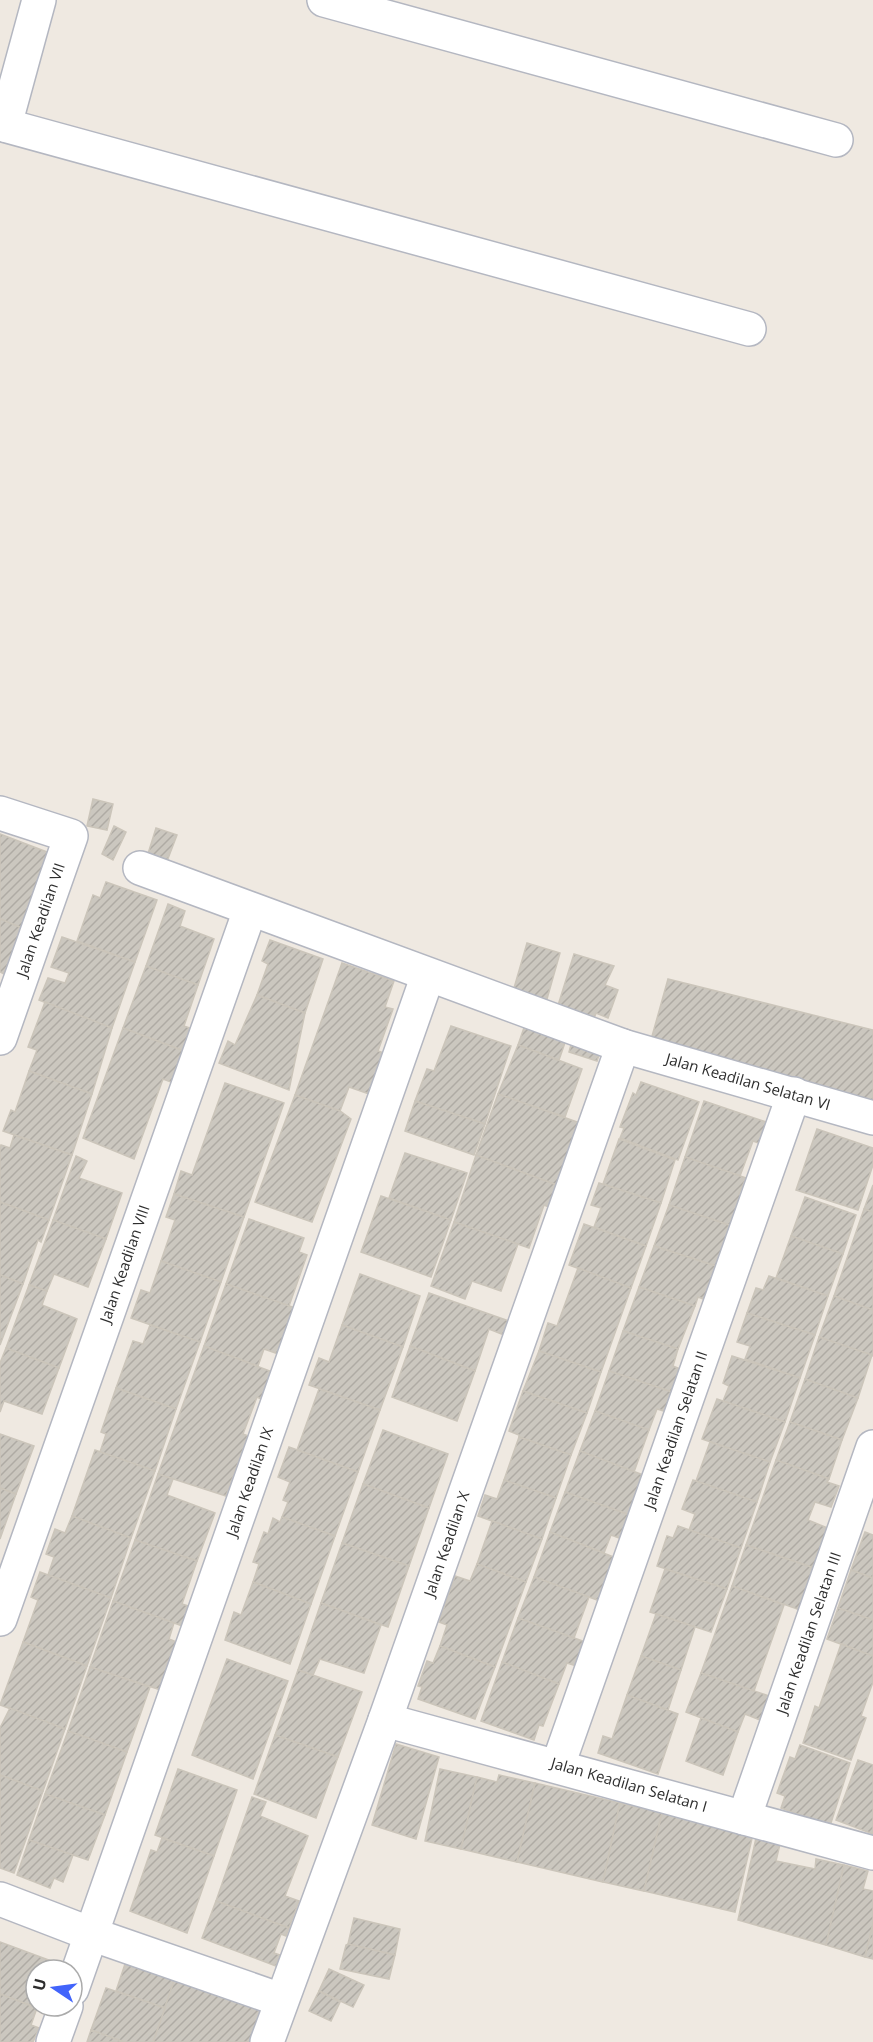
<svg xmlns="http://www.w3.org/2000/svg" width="873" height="2042" font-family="'Open Sans',sans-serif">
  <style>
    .building { fill: url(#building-hatch); stroke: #cbc5ba; stroke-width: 1.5 }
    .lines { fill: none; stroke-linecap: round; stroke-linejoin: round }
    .minor-casing { stroke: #b4b7c1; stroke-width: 36 }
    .minor { stroke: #fff; stroke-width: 33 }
    .labels { text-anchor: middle; stroke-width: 5; stroke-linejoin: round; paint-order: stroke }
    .street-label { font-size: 15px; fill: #2e2e2e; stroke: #fff }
  </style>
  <defs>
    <pattern id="building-hatch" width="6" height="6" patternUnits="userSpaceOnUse" patternTransform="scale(1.5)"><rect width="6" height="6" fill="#cbc7bf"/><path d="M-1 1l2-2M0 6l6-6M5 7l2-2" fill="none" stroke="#afaba4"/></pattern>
  </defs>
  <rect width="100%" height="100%" fill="#efe9e1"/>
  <g class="building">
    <polygon points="93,799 113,804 107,830 87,826"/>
    <polygon points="114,826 126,832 113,860 102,854"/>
    <polygon points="156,828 177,835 164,869 147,857"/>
    <polygon points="0,834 60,857 22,928 0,919"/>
    <polygon points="106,882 157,900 135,962 77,941 93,895 100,898"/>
    <polygon points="168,904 185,911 180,926 214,939 198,985 146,966"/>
    <polygon points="0,919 22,928 4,974 0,972"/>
    <polygon points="62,937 135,962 112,1028 39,1000 48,978 65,983 69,973 51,967"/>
    <polygon points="270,940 323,959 305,1013 257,995 268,964 262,961"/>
    <polygon points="527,943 560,953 545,1006 512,995"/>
    <polygon points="574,954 614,966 605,985 618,990 608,1018 596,1013 591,1027 555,1015"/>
    <polygon points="342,963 394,981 385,1007 393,1009 378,1051 390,1055 375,1096 349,1087 340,1111 295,1095"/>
    <polygon points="146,966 198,985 184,1026 198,1031 189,1053 123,1028"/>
    <polygon points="668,979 873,1030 873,1101 649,1047"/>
    <polygon points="257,995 305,1013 289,1090 219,1063 228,1041 235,1045"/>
    <polygon points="45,1002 112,1028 92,1094 29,1071 37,1050 28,1047"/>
    <polygon points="527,1019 568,1034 559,1060 518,1045"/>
    <polygon points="451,1026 511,1046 485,1124 415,1101 427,1069 434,1071"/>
    <polygon points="123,1028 189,1053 179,1085 163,1079 134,1159 83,1138"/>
    <polygon points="574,1034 603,1043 597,1061 569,1052"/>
    <polygon points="518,1045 582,1069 565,1117 498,1094"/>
    <polygon points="29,1071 92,1094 72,1155 3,1131 11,1110 15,1112"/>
    <polygon points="641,1082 699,1102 678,1160 620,1138 624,1128 620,1127 633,1093 636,1095"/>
    <polygon points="225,1083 284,1103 244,1217 174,1194 181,1171 192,1175"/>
    <polygon points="498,1094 580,1123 557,1185 476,1155"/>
    <polygon points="295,1095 340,1111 351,1119 312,1222 255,1202"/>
    <polygon points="415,1101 485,1124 474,1155 405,1131"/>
    <polygon points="704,1101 775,1125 767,1146 753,1141 740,1176 685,1157"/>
    <polygon points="817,1129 873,1148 873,1165 858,1210 796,1190"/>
    <polygon points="14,1135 72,1155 49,1220 0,1202 0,1148 1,1145 10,1148"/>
    <polygon points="619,1139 675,1160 661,1203 603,1184"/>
    <polygon points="405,1153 467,1173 451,1220 389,1198"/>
    <polygon points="476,1155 562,1187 554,1209 544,1205 529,1248 454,1222"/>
    <polygon points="76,1156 87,1161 79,1178 122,1193 106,1239 53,1220"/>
    <polygon points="685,1157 746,1178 739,1194 750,1198 738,1228 669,1205"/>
    <polygon points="599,1183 661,1203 646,1246 594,1227 601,1208 591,1205"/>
    <polygon points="873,1185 873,1212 864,1209"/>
    <polygon points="174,1194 244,1217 221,1282 161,1261 175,1220 166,1217"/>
    <polygon points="381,1196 451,1220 431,1277 361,1252"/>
    <polygon points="805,1197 856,1215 843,1254 791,1236"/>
    <polygon points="0,1202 49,1220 41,1242 38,1240 23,1284 0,1275"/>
    <polygon points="669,1205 738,1228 719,1267 654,1246"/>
    <polygon points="864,1209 873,1212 873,1310 834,1296"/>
    <polygon points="249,1219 304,1238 299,1252 307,1255 289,1306 226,1284"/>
    <polygon points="53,1220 106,1239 88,1287 54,1274 47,1291 29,1285"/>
    <polygon points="454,1222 518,1244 501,1291 472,1281 465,1299 431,1286"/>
    <polygon points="584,1224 646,1246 631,1288 569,1265"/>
    <polygon points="791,1236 843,1254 828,1296 776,1278"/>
    <polygon points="654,1246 719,1267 706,1300 698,1297 695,1306 639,1287"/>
    <polygon points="161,1261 221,1282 200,1342 131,1318 141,1290 150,1293"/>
    <polygon points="578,1268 631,1288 601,1372 539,1351 548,1323 557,1326"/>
    <polygon points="360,1274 420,1296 403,1347 342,1325"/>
    <polygon points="0,1275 23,1284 0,1345"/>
    <polygon points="769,1276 828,1296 815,1335 747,1313 756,1288 763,1290"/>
    <polygon points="226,1284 304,1311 287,1357 264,1349 258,1366 204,1346"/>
    <polygon points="29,1285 47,1291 42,1305 77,1319 59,1368 6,1348"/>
    <polygon points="639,1287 695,1306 678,1349 623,1331"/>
    <polygon points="429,1293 509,1321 504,1335 489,1329 475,1371 410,1346"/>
    <polygon points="834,1296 873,1310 873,1356 819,1337"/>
    <polygon points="747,1313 815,1335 800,1378 745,1359 750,1346 737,1342"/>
    <polygon points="150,1325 200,1342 176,1409 116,1388 133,1341 143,1344"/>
    <polygon points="342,1325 403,1347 380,1410 309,1385 319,1358 329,1362"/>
    <polygon points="623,1331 678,1349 673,1366 687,1372 678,1394 609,1371"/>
    <polygon points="819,1337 872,1355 858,1398 805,1379"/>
    <polygon points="204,1346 275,1373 265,1401 257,1397 243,1434 248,1436 226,1496 158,1474"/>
    <polygon points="410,1346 475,1371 457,1421 392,1397"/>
    <polygon points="6,1348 59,1368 42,1414 4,1401 0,1412 0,1363"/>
    <polygon points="539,1351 601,1372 587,1413 523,1391"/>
    <polygon points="732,1356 800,1378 785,1422 723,1401 729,1386 723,1383"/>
    <polygon points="609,1371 678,1394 677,1415 657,1409 649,1430 595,1411"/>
    <polygon points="805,1379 858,1398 842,1440 790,1422"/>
    <polygon points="116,1388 176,1409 155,1471 100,1452 106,1434 101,1432"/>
    <polygon points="319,1389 380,1410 358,1472 297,1450"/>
    <polygon points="523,1391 587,1413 571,1455 519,1437 519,1435 509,1431"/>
    <polygon points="717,1399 785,1422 770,1462 702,1439"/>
    <polygon points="595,1411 649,1430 634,1472 580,1451"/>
    <polygon points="790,1422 842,1440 829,1479 776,1460"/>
    <polygon points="383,1430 448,1454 429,1508 363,1484"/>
    <polygon points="0,1434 34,1446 16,1494 0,1488"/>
    <polygon points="519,1437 571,1455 556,1498 504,1480"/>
    <polygon points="710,1442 770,1462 757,1502 696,1481"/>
    <polygon points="289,1447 358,1472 335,1536 282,1517 288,1502 283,1500 290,1482 278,1477"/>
    <polygon points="95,1450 155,1471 131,1538 72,1516"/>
    <polygon points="580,1451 651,1478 630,1515 565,1492"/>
    <polygon points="776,1460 829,1479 827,1482 839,1486 831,1507 815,1502 808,1520 830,1529 817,1569 746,1545"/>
    <polygon points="158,1474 173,1479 167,1495 215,1513 197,1561 135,1540"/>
    <polygon points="504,1480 556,1498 542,1539 478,1516 485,1495 497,1499"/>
    <polygon points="693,1480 757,1502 741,1548 689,1530 695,1514 682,1509"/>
    <polygon points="363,1484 429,1508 409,1566 342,1543"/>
    <polygon points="0,1488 16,1494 0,1539"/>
    <polygon points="565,1492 630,1515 622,1539 611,1535 604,1553 550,1532"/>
    <polygon points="72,1516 131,1538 111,1598 48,1575 54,1557 46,1554 55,1529 65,1533"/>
    <polygon points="282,1517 335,1536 311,1604 253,1582 259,1564 253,1562 264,1532 268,1534 273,1518 280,1522"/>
    <polygon points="492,1521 542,1539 526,1582 477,1564"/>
    <polygon points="678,1526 741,1548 727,1589 657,1566 667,1536 673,1538"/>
    <polygon points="550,1532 621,1560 600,1601 534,1577"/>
    <polygon points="865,1532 873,1535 873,1578 851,1570"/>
    <polygon points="135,1540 197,1561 182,1604 195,1608 188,1628 113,1601"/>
    <polygon points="342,1543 409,1566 388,1627 321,1603"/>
    <polygon points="746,1545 817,1569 803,1611 732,1586"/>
    <polygon points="477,1564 526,1582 495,1667 440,1646 447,1625 439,1622 455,1576 470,1581"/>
    <polygon points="665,1569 727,1589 711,1632 650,1612"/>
    <polygon points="851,1570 873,1578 873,1620 838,1608"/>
    <polygon points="40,1572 111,1598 87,1666 23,1642 38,1600 31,1597"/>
    <polygon points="534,1577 589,1597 574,1638 518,1618"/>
    <polygon points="253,1582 311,1604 290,1664 225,1640 234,1612 241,1615"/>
    <polygon points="732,1586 784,1605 754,1691 701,1673"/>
    <polygon points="113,1601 174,1623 169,1639 184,1645 167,1692 90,1667"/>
    <polygon points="321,1603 381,1625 364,1673 320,1659 313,1675 298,1670"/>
    <polygon points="838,1608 873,1620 873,1656 827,1639"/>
    <polygon points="656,1614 695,1627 681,1670 641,1656"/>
    <polygon points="518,1618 591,1644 583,1668 567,1663 559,1684 502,1662"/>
    <polygon points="23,1642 87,1666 65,1729 0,1705"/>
    <polygon points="841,1644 873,1656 873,1682 861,1716 866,1718 851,1760 803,1743 815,1706 819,1708"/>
    <polygon points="440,1646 495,1667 475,1719 418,1699 422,1687 418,1686 427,1661 433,1663"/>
    <polygon points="641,1656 681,1670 668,1710 627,1695"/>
    <polygon points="227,1659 288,1681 253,1779 192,1755"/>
    <polygon points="502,1662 559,1684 543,1726 539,1725 534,1740 481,1721"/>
    <polygon points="90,1667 150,1687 127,1752 68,1731"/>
    <polygon points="298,1670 362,1692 338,1757 275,1735"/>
    <polygon points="701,1673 769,1696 760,1720 745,1714 738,1732 686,1712"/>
    <polygon points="627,1695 678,1714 658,1774 598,1753 603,1736 612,1739"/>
    <polygon points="10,1708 65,1729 43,1791 0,1775 0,1728"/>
    <polygon points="701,1718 738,1732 723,1775 686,1761"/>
    <polygon points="68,1731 127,1752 105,1815 45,1794"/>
    <polygon points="275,1735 338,1757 316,1818 254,1794"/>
    <polygon points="396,1744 439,1757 416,1839 372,1825"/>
    <polygon points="800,1745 850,1763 830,1826 781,1808 785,1796 777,1793 790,1757 795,1759"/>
    <polygon points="858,1760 873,1765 873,1834 836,1820"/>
    <polygon points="178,1769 237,1790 214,1856 155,1835"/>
    <polygon points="440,1769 477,1777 461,1849 425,1841"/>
    <polygon points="0,1775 43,1791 14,1873 0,1868"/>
    <polygon points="499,1775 535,1783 517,1862 461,1849 477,1777 497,1782"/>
    <polygon points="535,1783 620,1803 603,1882 517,1862"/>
    <polygon points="45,1794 105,1815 88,1860 29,1840"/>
    <polygon points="252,1797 266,1802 260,1816 308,1836 285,1896 299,1901 289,1928 216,1901"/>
    <polygon points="620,1803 662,1813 644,1891 603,1882"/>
    <polygon points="662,1813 753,1834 735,1912 644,1891"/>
    <polygon points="162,1838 214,1856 187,1933 130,1911 151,1850 157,1852"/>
    <polygon points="756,1838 780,1844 776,1861 815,1869 816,1859 844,1865 826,1945 738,1920"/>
    <polygon points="29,1840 73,1855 63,1882 54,1878 50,1888 17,1875"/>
    <polygon points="844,1865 868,1871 863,1889 873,1891 873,1924 865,1957 826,1945"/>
    <polygon points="216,1901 289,1928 286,1936 281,1934 274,1953 280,1955 276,1966 202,1938"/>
    <polygon points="354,1918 400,1929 395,1955 348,1944"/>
    <polygon points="873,1924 873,1959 865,1957"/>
    <polygon points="0,1942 54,1962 51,1970 36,1970 37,2008 0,1994"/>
    <polygon points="348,1944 395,1955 389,1979 340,1969 346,1945"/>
    <polygon points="128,1955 177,1972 165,2008 116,1991"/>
    <polygon points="329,1969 364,1985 353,2007 319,1991"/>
    <polygon points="177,1972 265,2001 251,2042 153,2042"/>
    <polygon points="106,1988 165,2008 153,2042 124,2042 91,2030"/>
    <polygon points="319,1991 340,2002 331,2021 309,2011"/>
    <polygon points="0,1994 37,2008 31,2025 39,2028 33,2042 0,2042"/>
    <polygon points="91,2030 124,2042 87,2042"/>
  </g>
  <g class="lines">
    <g class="minor-casing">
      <g id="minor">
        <polyline points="324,0 836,140"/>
        <polyline points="0,124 749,329"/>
        <polyline points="5,125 39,0"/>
        <polyline points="0,813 71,836 0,1038"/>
        <polyline points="140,868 623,1046 873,1118"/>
        <polyline points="0,1619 250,910"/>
        <polyline points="385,1720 873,1853"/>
        <polyline points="558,1765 794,1094"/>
        <polyline points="744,1818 873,1447"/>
        <polyline points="0,1899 91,1934 281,2000"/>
        <polyline points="72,1989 428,975"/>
        <polyline points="53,2042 66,2006"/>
        <polyline points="267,2042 385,1720 623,1046"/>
      </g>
    </g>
    <use href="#minor" class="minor"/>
  </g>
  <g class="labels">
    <g class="street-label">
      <text transform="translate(41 920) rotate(-71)" y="5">Jalan Keadilan VII</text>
      <text transform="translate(748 1082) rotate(16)" y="5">Jalan Keadilan Selatan VI</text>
      <text transform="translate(125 1264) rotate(-71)" y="5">Jalan Keadilan VIII</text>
      <text transform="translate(676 1430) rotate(-71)" y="5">Jalan Keadilan Selatan II</text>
      <text transform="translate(250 1482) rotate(-71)" y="5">Jalan Keadilan IX</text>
      <text transform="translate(447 1544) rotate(-71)" y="5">Jalan Keadilan X</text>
      <text transform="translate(809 1633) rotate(-71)" y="5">Jalan Keadilan Selatan III</text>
      <text transform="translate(629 1785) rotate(16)" y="5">Jalan Keadilan Selatan I</text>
    </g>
  </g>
  <g transform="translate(54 1988) rotate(283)"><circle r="28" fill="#ffffff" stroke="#ababab" stroke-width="1.5"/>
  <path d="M0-4.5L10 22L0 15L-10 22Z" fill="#4264fb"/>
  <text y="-9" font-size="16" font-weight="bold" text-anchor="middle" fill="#2e2e2e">U</text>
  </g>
</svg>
